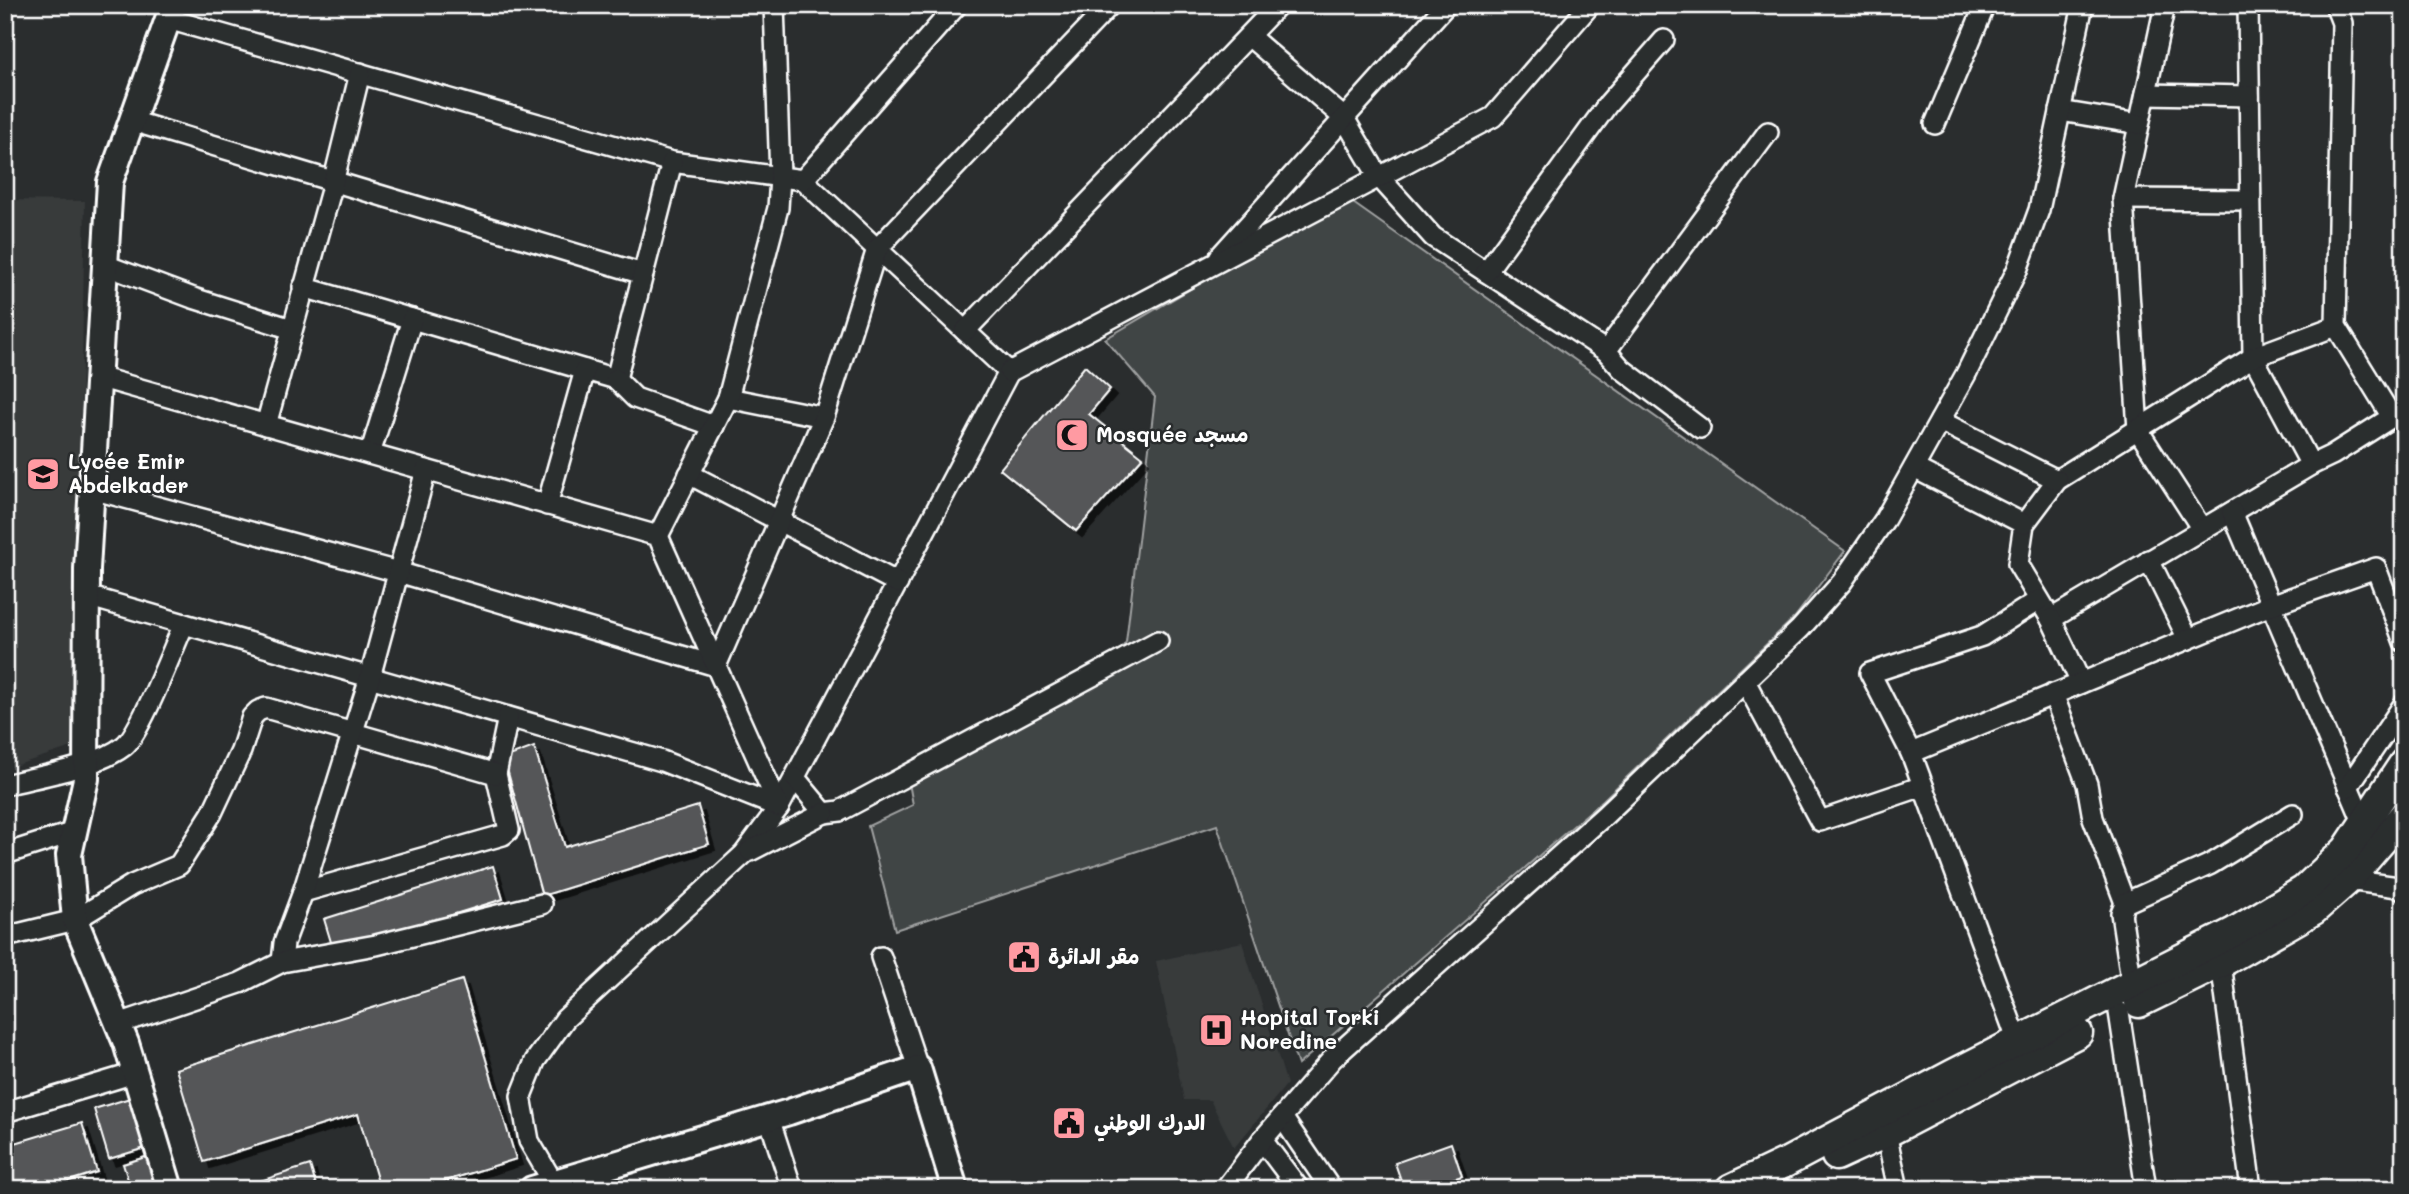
<svg xmlns="http://www.w3.org/2000/svg" width="2409" height="1194" font-family="Mali,'Playpen Sans Arabic',sans-serif">
  <style>
    .built { fill: #373a3b }
    .green { fill: #414445; stroke: #a0a2a2; stroke-width: 2 }
    .building { fill: #555758; stroke: #fff; stroke-width: 2; filter: url(#shadow) }
    .lines { fill: none; stroke-linecap: round; stroke-linejoin: round }
    .minor-casing { stroke: #fff; stroke-width: 24 }
    .tertiary-casing { stroke: #fff; stroke-width: 30 }
    .secondary-casing { stroke: #fff; stroke-width: 33 }
    .minor { stroke: #2a2d2e; stroke-width: 19 }
    .tertiary { stroke: #2a2d2e; stroke-width: 24 }
    .secondary { stroke: #2a2d2e; stroke-width: 28 }
    .labels { text-anchor: middle; stroke-width: 5; stroke-linejoin: round; paint-order: stroke }
    .poi-label { font-size: 21px; font-weight: bold; fill: #fff; stroke: #2a2d2e; text-anchor: start }
  </style>
  <defs>
    <filter id="shadow"><feDropShadow dx="6" dy="6" stdDeviation="0" flood-color="#0009"/></filter>
  </defs>
  <rect width="100%" height="100%" fill="#2a2d2e"/>
  <filter id="ink" filterUnits="userSpaceOnUse"><feTurbulence type="fractalNoise" baseFrequency=".0143" numOctaves="2"/><feDisplacementMap in="SourceGraphic" scale="14" xChannelSelector="R" yChannelSelector="G"/><feConvolveMatrix kernelMatrix="1 2 1 2 8 2 1 2 1" color-interpolation-filters="sRGB"/></filter>
  <g filter="url(#ink)">
    <g class="built">
      <polygon points="5,200 85,201 75,746 5,769"/>
      <polygon points="1242,942 1287,1084 1234,1148 1210,1100 1184,1100 1156,961"/>
    </g>
    <polygon class="green" points="1346,198 1845,551 1795,617 1603,800 1298,1065 1217,825 895,930 868,826 913,805 908,777 1111,664 1126,642 1155,397 1105,339"/>
    <g class="building">
      <polygon points="1085,366 1110,389 1089,414 1143,457 1076,531 1000,469"/>
      <polygon points="534,747 565,847 698,806 709,844 542,896 504,758"/>
      <polygon points="493,866 503,899 334,952 324,919"/>
      <polygon points="462,980 516,1159 420,1189 380,1189 358,1114 204,1162 176,1069"/>
      <polygon points="130,1098 145,1148 109,1159 94,1109"/>
      <polygon points="82,1123 97,1172 44,1189 5,1189 5,1146"/>
      <polygon points="1451,1143 1462,1176 1440,1183 1442,1189 1404,1189 1395,1163"/>
      <polygon points="152,1155 163,1189 131,1189 123,1164"/>
      <polygon points="310,1165 317,1189 235,1189"/>
    </g>
    <g class="lines">
      <g class="minor-casing">
        <g id="minor">
          <polyline points="2165,5 2123,199 2138,430 2202,529"/>
          <polyline points="2248,5 2253,357 2311,465"/>
          <polyline points="2335,5 2342,23 2336,326 2392,417 2332,455 2311,465 2051,619 2018,564 2024,524 2057,480 2253,357 2336,326"/>
          <polyline points="168,19 672,162 803,180 1009,372 779,807 744,854 565,1019 535,1061 521,1096 529,1141 553,1182"/>
          <polyline points="1249,36 1344,118 1379,177 1433,237 1606,351 1622,369 1700,428"/>
          <polyline points="2146,94 2249,96"/>
          <polyline points="2060,111 2139,124"/>
          <polyline points="132,121 643,274"/>
          <polyline points="1935,124 1985,5"/>
          <polyline points="803,180 957,5"/>
          <polyline points="2123,199 2250,200"/>
          <polyline points="1220,256 1446,5"/>
          <polyline points="105,265 193,298 292,329"/>
          <polyline points="1486,272 1608,104 1664,40"/>
          <polyline points="303,287 616,379 672,162"/>
          <polyline points="965,331 1278,5"/>
          <polyline points="1606,351 1768,132"/>
          <polyline points="1009,372 1493,117 1590,5"/>
          <polyline points="616,379 635,398 714,426"/>
          <polyline points="728,398 824,417"/>
          <polyline points="1940,421 2057,480"/>
          <polyline points="266,425 333,183 360,73"/>
          <polyline points="370,454 412,319"/>
          <polyline points="1914,468 2024,524"/>
          <polyline points="689,474 898,583"/>
          <polyline points="92,489 398,572 716,666 824,417 877,249 1110,5"/>
          <polyline points="547,505 585,370"/>
          <polyline points="2232,512 2364,824"/>
          <polyline points="658,536 728,398 778,208 780,177 774,5"/>
          <polyline points="2149,560 2188,639"/>
          <polyline points="87,596 662,761 779,807 658,536 98,377"/>
          <polyline points="2051,619 2081,683"/>
          <polyline points="1745,681 1820,821 1923,786"/>
          <polyline points="2053,694 2087,784 2093,818 2125,903"/>
          <polyline points="1911,753 1870,673 1982,636 2039,600"/>
          <polyline points="795,778 824,813 840,811 1158,641"/>
          <path d="M 5,785 C 39,776 97,767 124,746 C 141,733 173,648 184,624"/>
          <polyline points="2348,787 2404,704"/>
          <polyline points="750,851 824,813"/>
          <polyline points="5,854 74,832"/>
          <polyline points="2348,880 2398,887 2404,890"/>
          <polyline points="303,892 503,835 509,830 496,774 508,717"/>
          <polyline points="5,937 75,920 132,885 179,865 212,813 241,751 252,717 258,711 266,708 496,774"/>
          <polyline points="881,957 918,1068"/>
          <polyline points="282,962 284,943 303,892 370,677 426,470"/>
          <polyline points="2221,963 2251,1189"/>
          <polyline points="2132,985 2121,913 2125,903 2211,864 2293,814"/>
          <polyline points="2119,1012 2146,1189"/>
          <polyline points="118,1024 240,983 282,962 376,945 542,904"/>
          <polyline points="2018,1042 1911,753 2271,605 2376,568 2404,642"/>
          <polyline points="5,1112 135,1073"/>
          <polyline points="1282,1117 1331,1189"/>
          <polyline points="769,1118 792,1189"/>
          <polyline points="1886,1133 1898,1189"/>
          <polyline points="1262,1140 1299,1189"/>
          <polyline points="1225,1189 1262,1140 1333,1058 1604,816 1800,629 1842,582 1885,519 1966,374 2017,270 2039,210 2083,5"/>
        </g>
      </g>
      <g class="tertiary-casing">
        <g id="tertiary">
          <polyline points="170,1189 126,1043 75,920 69,855 86,779 87,569 110,182 173,5"/>
          <polyline points="532,1189 789,1112 918,1068 955,1189"/>
        </g>
      </g>
      <g class="secondary-casing">
        <g id="secondary">
          <polyline points="2139,1003 2221,963 2314,910 2348,880 2404,815"/>
          <polyline points="1836,1156 1886,1133 2078,1033"/>
          <polyline points="1730,1189 1787,1162 1953,1074 2234,932 2304,890 2346,850 2404,763"/>
        </g>
      </g>
      <use href="#minor" class="minor"/>
      <use href="#tertiary" class="tertiary"/>
      <use href="#secondary" class="secondary"/>
    </g>
  </g>
  <defs>
    <g id="mosque-square" transform="scale(1.75)"><rect x="-9" y="-9" width="18" height="18" rx="4" fill="#ff9aa2" stroke="#2a2d2e"/><path d="M3.5-4.9A6 6 0 1 0 3.5 4.9A5 5 0 1 1 3.5-4.9Z" fill="#111"/></g>
    <g id="school-square" transform="scale(1.75)"><rect x="-9" y="-9" width="18" height="18" rx="4" fill="#ff9aa2" stroke="#2a2d2e"/><path d="M0-5L7-2L0 1L-7-2ZM-4 1L0 2.5L4 1V4Q0 6-4 4Z" fill="#111"/></g>
    <g id="civic-square" transform="scale(1.75)"><rect x="-9" y="-9" width="18" height="18" rx="4" fill="#ff9aa2" stroke="#2a2d2e"/><path d="M-.6-6.5H3V-4.5H.6V-3L4-1V1h2V6H-6V1h2V-1L-.6-3ZM-1.2 2.5V6h2.4V2.5Z" fill="#111"/></g>
    <g id="hospital-square" transform="scale(1.75)"><rect x="-9" y="-9" width="18" height="18" rx="4" fill="#ff9aa2" stroke="#2a2d2e"/><path d="M-5-5h3v3.5h4V-5h3V5h-3V1.5h-4V5h-3Z" fill="#111"/></g>
  </defs>
  <g fill-rule="evenodd">
    <use href="#mosque-square" x="1072" y="435"/>
    <use href="#school-square" x="43" y="474"/>
    <use href="#civic-square" x="1024" y="957"/>
    <use href="#hospital-square" x="1216" y="1030"/>
    <use href="#civic-square" x="1069" y="1123"/>
  </g>
  <g class="labels">
    <g class="poi-label">
      <text x="1096" y="442">Mosquée مسجد</text>
      <text x="68" y="469">Lycée Emir<tspan x="68" dy="24">Abdelkader</tspan></text>
      <text x="1048" y="964">مقر الدائرة</text>
      <text x="1240" y="1025">Hopital Torki<tspan x="1240" dy="24">Noredine</tspan></text>
      <text x="1094" y="1130">الدرك الوطني</text>
    </g>
  </g>
  <rect width="2409" height="1194" fill="none" stroke="#2a2d2e" stroke-width="28"/>
  <rect x="14" y="14" width="2381" height="1166" fill="none" stroke="#fff" stroke-width="2.5" filter="url(#ink)"/>
</svg>
